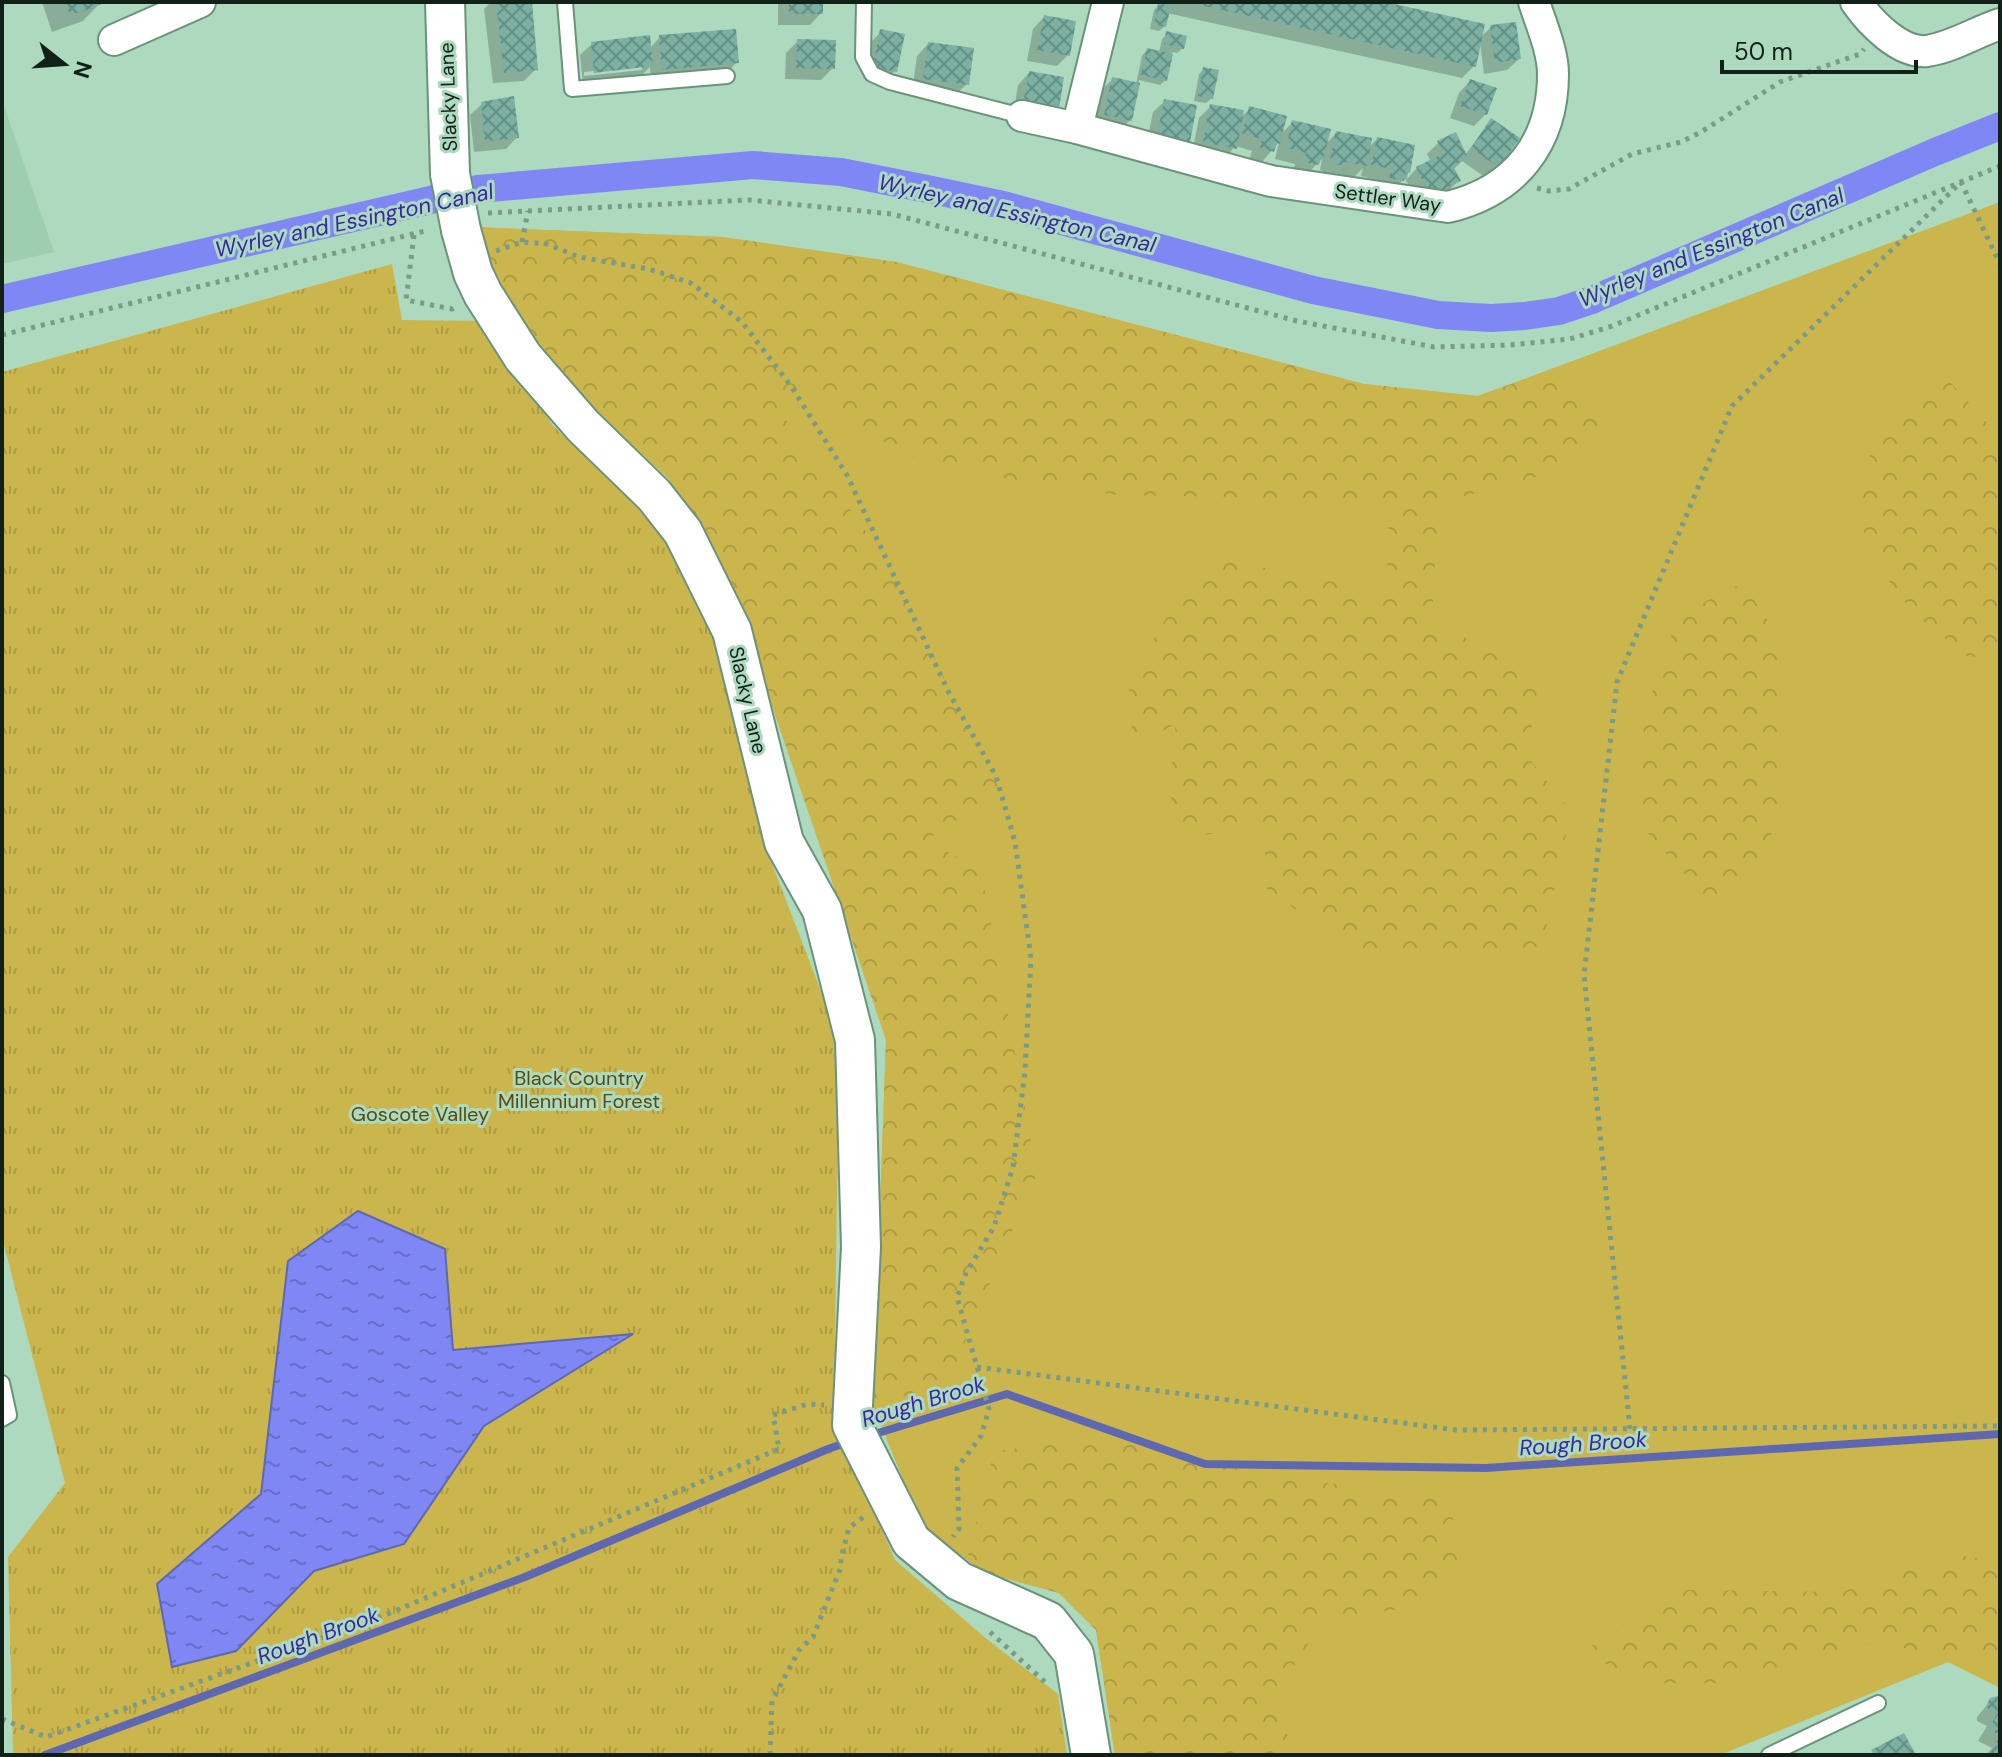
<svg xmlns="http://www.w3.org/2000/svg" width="2002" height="1757" font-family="'DM Sans',sans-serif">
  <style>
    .built { fill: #9dceb0 }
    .green { fill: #cbb64e }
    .forest { fill: url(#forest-crowns) }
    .park { fill: url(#park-tufts) }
    .water { fill: url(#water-ripples); stroke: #5e68b2; stroke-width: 2 }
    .shadow { fill: #0003; fill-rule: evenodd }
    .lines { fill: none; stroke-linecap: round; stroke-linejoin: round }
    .stream { stroke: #5e68b2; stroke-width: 8 }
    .canal { stroke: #7f87f4; stroke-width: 28 }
    .building { fill: url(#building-cross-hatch) }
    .service-casing { stroke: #6a937a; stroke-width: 18 }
    .minor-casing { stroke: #6a937a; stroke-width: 34 }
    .tertiary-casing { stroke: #6a937a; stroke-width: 42 }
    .path { stroke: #799b87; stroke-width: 5; stroke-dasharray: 4 6; stroke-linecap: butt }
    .service { stroke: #fff; stroke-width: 14 }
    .minor { stroke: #fff; stroke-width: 30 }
    .tertiary { stroke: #fff; stroke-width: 38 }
    .tertiary-bridge-casing { stroke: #6a937a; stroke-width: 42; stroke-linecap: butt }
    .tertiary-bridge { stroke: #fff; stroke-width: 38 }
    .labels { text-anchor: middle; stroke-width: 6; stroke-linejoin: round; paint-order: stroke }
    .street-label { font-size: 20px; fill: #112118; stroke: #add9be }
    .park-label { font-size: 20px; fill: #564b11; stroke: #add9be }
    .water-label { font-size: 22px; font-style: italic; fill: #3528a5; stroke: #add9be }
  </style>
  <defs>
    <pattern id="forest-crowns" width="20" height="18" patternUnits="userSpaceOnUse" patternTransform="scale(2)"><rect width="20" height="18" fill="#cbb64e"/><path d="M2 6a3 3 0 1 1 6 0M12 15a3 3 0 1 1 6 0" fill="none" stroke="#ad9c43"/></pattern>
    <pattern id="park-tufts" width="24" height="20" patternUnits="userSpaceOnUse" patternTransform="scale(2)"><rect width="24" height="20" fill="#cbb64e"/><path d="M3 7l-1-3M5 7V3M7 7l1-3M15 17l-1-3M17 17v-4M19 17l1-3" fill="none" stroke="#ad9c43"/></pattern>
    <pattern id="water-ripples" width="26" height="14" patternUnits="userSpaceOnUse" patternTransform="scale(2)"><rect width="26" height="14" fill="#7f87f4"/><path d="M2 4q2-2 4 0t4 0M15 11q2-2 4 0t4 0" fill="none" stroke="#676ec5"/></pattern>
    <pattern id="building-cross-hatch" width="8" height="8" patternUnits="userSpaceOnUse" patternTransform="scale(2)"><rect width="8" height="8" fill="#7cb0a3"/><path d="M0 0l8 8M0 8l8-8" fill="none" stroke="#648f84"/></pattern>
  </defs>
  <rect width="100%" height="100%" fill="#add9be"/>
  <polygon class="built" points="2,100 54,252 2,264"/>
  <polygon class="green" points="2000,202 2000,1688 1948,1662 1720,1755 1115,1755 1096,1630 1059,1593 985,1573 922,1526 873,1406 886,1040 842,892 743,621 669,479 526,346 487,274 489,253 471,227 722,237 896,262 1364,384 1478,396"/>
  <g class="forest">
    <polygon points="471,227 722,237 896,262 1364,384 1478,396 1553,369 1609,424 1558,471 1438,503 1432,622 1540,673 1527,756 1571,812 1542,947 1359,955 1267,889 1270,864 1252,828 1183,838 1164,774 1180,751 1174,724 1134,751 1128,680 1189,582 1232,561 1386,593 1390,500 1116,495 937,468 853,427 808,382 781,413 887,561 1001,792 928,839 982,874 1037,1173 948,1382 873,1406 886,1040 743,621 669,479 526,346 487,274 489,253"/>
    <polygon points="1950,382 2000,437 2000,655 1968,657 1914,614 1877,565 1858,516 1871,451 1902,409"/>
    <polygon points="1743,583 1779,638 1783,808 1751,880 1714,907 1646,831 1638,754 1658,669 1680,614"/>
    <polygon points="1049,1443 1147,1444 1314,1481 1449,1500 1462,1561 1403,1609 1325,1618 1281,1686 1290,1755 1115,1755 1096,1630 1059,1593 984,1572 968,1555 994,1452"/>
    <polygon points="1964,1556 2000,1562 2000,1663 1870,1643 1716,1683 1640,1683 1583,1651 1687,1590 1843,1592 1910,1564"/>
  </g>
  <polygon class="park" points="392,264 402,320 487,321 553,426 646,510 714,627 766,848 839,1038 834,1420 895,1560 988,1640 1058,1694 1067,1755 13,1755 8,1557 65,1483 2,1237 2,372"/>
  <polygon class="water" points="358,1211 445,1249 453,1350 633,1334 484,1426 404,1544 314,1571 236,1651 172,1667 157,1584 261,1494 288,1261"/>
  <g class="shadow">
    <polygon points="42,2 100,2 100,3 83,21 52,32"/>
    <polygon points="491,2 529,2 536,69 524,81 493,83 484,9"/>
    <polygon points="778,2 821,2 821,13 810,25 778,25"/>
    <polygon points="1163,2 1376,2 1480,38 1491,27 1519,59 1507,70 1484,74 1480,42 1474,66 1462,78 1167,13 1165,26 1159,31 1150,29 1154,10 1159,5 1162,6"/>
    <polygon points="1044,17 1068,55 1057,66 1027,61 1033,29"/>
    <polygon points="881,32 895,71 884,82 863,78 870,43"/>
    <polygon points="1167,34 1183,48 1177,53 1172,52 1166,80 1160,85 1139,80 1130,120 1118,132 1094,127 1101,90 1113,79 1136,84 1142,56 1147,50 1159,53 1162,39"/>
    <path d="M 660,37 L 737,62 L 726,74 L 651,81 L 650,67 L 640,77 L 583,84 L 580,55 L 592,44 L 650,48 ZM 642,66 L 642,70 L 584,76 L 584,72 Z"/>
    <polygon points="798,41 833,68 821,80 785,79 786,53"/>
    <polygon points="928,44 967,84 955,95 912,90 917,56"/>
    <polygon points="1204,69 1212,98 1206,103 1194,101 1199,74"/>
    <polygon points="1029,73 1062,79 1013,115 1018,85"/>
    <polygon points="1470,81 1486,114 1474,126 1450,118 1459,93"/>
    <polygon points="1165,101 1188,141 1176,153 1146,147 1153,112"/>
    <polygon points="482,104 517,137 506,149 474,152 470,115"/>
    <polygon points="1211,106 1240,118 1250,109 1281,134 1293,122 1325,145 1336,133 1368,148 1377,139 1413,147 1407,179 1417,168 1431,162 1427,154 1439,142 1465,155 1491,121 1498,166 1486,178 1462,161 1454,169 1458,181 1447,192 1419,206 1405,178 1391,192 1379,190 1381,181 1361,176 1363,168 1354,177 1334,173 1331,177 1322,175 1323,171 1320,170 1322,159 1305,176 1293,173 1295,164 1275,159 1279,142 1261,163 1249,160 1252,151 1236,146 1223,159 1192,154 1199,118"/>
    <polygon points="1991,1700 2000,1700 2000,1755 1986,1755 1992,1748 1978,1741 1987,1726 1977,1721 1977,1717"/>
  </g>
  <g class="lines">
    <g class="stream">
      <polyline points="868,1436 1007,1394 1205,1464 1486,1468 2000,1434"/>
      <polyline points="45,1755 525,1577 828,1449 848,1442"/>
    </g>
    <polyline class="canal" points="2,299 478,189 753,165 841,172 932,190 1003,205 1313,290 1438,315 1491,318 1525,316 1559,311 1592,300 1935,152 2000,126"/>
  </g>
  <g class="building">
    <polygon points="65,2 107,2 70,16"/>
    <polygon points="496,2 532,2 538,70 504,73"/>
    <rect x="789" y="2" width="34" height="12"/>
    <polygon points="1186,2 1385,2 1485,24 1476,67"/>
    <polygon points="1158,3 1171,6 1166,27 1154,24"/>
    <polygon points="1044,15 1076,21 1070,56 1037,50"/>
    <polygon points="1516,22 1521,59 1495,63 1490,25"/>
    <polygon points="736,29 739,63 662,70 659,35"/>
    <polygon points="880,29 905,34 897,72 873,67"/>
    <polygon points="1166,31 1187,36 1184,49 1164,44"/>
    <polygon points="650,35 653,66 594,73 591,42"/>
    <polygon points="797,39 836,40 835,69 796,68"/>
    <polygon points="928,42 974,48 969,85 923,79"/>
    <polygon points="1147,48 1173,54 1167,81 1141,75"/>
    <polygon points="1203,67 1219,70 1213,99 1198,96"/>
    <polygon points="1029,71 1064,77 1059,109 1023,103"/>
    <polygon points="1112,77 1140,83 1132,121 1104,115"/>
    <polygon points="1470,79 1497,88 1487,115 1460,106"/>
    <polygon points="514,96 519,138 485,141 481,102"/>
    <polygon points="1164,99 1197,105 1190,142 1157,136"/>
    <polygon points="1210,104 1244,110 1237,149 1203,142"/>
    <polygon points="1249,106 1287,116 1280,144 1277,143 1274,152 1260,148 1262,139 1242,134"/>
    <polygon points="1491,118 1520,138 1499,168 1471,148"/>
    <polygon points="1292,120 1331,129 1324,157 1321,156 1319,165 1304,162 1306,153 1286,148"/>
    <polygon points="1336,131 1372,138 1367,166 1345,162 1344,166 1333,164 1334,160 1330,159"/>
    <polygon points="1456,132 1468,158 1453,166 1461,181 1430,196 1416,167 1444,153 1437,141"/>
    <polygon points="1377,137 1415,145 1410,173 1406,172 1404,181 1389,178 1391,169 1371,165"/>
    <polygon points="1998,1696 2000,1698 2000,1735 1988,1729 1997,1714 1988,1709 1987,1704 1990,1698"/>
    <polygon points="1904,1733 1916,1755 1874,1755 1871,1750"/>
    <polygon points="1998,1739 2000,1741 2000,1755 1989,1755"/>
  </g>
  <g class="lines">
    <g class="service-casing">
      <g id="service">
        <polyline points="565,2 572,89 727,76"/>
        <polyline points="864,2 863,57 872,74 890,82 1022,116"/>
        <polyline points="2,1383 9,1415 2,1419"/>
        <polyline points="1769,1755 1878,1703"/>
      </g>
    </g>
    <g class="minor-casing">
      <g id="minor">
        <path d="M 1856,2 C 1870,22 1900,54 1927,51 C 1953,47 1976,32 2000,24"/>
        <polyline points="114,40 200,2"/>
        <path d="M 1022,116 L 1077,128 L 1271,181 L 1448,207 C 1515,191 1553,143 1553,74 C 1553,51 1541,24 1534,2"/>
        <polyline points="1077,128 1108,2"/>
      </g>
    </g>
    <g class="tertiary-casing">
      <g id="tertiary">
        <polyline points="445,2 450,174"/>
        <polyline points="461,230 473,273 483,294 523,357 583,426 654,495 683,532 732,631 784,842 822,910 855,1040 861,1247 852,1425 911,1541 959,1581 1048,1621 1074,1654 1091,1755"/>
      </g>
    </g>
    <g class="path">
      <polyline points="1537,188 1549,191 1569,189 1632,154 1681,142 1701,132 1780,82 1860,54 1864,49"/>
      <polyline points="488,213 749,200 892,214 1297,321 1434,347 1510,345 1570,339 1612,326 2000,166"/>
      <polyline points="414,235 406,300 452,309 457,306"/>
      <polyline points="522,242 528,211"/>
      <polyline points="496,251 522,242 547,244 579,257 649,269 691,283 742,322 791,386 847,475 948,691 996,776 1015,842 1031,958 1025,1071 1013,1167 994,1227 966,1273 957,1297 989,1409 981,1436 957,1468 959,1529 953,1537"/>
      <polyline points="2,335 429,230"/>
      <polyline points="977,1367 1456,1430 2000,1426"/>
      <polyline points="1630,1429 1584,975 1617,682 1732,406 1961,182 2000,264"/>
      <polyline points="990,1632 1047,1684"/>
      <polyline points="2,1719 46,1737 385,1615 779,1449 773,1415 808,1404 824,1405"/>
      <polyline points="770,1755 772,1701 799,1650 813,1637 841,1567 841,1558 849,1528 866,1515"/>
    </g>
    <use href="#service" class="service"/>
    <use href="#minor" class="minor"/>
    <use href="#tertiary" class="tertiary"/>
    <g class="tertiary-bridge-casing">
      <polyline id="tertiary-bridge" points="450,174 461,230"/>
    </g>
    <use href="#tertiary-bridge" class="tertiary-bridge"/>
  </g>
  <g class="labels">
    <g class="street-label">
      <text transform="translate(448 97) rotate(-92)" y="7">Slacky Lane</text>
      <text transform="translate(1388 198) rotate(8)" y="7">Settler Way</text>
      <text transform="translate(748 700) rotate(77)" y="7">Slacky Lane</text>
    </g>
    <g class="park-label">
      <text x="579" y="1085">Black Country<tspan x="579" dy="23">Millennium Forest</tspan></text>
      <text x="420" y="1121">Goscote Valley</text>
    </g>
    <g class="water-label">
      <text transform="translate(1017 213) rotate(13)" y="8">Wyrley and Essington Canal</text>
      <text transform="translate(354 220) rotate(-12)" y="8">Wyrley and Essington Canal</text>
      <text transform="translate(1711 247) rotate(-22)" y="8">Wyrley and Essington Canal</text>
      <text transform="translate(923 1401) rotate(-17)" y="8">Rough Brook</text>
      <text transform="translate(1583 1443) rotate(-4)" y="8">Rough Brook</text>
      <text transform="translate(318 1635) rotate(-20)" y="8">Rough Brook</text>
    </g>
  </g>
  <rect width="2002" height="1757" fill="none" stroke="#112118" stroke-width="8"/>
  <g transform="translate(64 64) rotate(107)" stroke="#add9be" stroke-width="6" paint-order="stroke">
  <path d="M0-6L14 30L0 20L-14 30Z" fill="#112118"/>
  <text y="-12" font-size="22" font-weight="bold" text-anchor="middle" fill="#112118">N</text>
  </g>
  <path d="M1722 60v12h194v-12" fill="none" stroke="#112118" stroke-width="4"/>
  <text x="1734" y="60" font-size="24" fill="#112118" stroke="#add9be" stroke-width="6" paint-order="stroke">50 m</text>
</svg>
